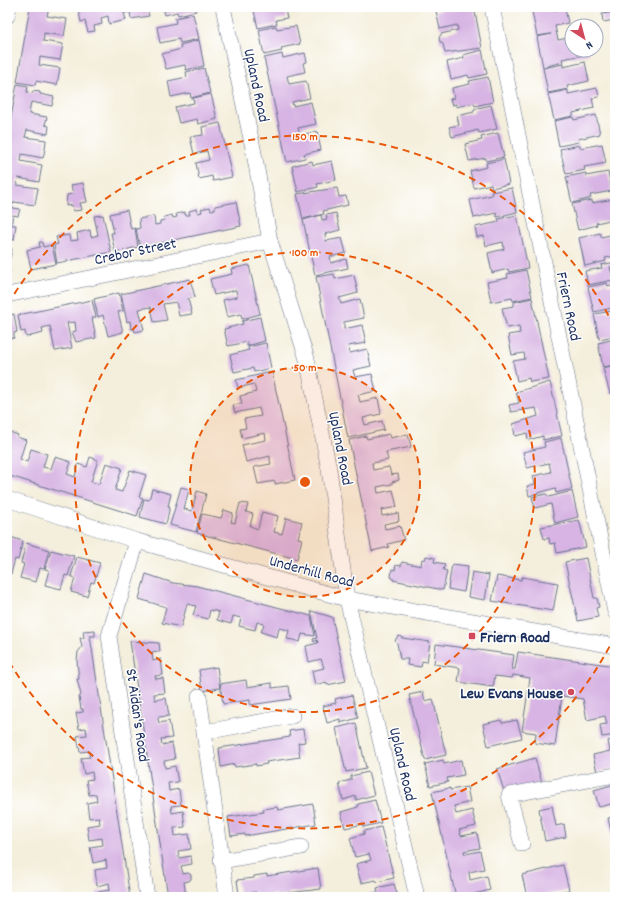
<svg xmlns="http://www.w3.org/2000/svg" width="622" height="904" font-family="Dekko,sans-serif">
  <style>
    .building { fill: #d7b4e3 }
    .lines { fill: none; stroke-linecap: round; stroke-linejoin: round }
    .minor-casing { stroke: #67728a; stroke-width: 16 }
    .minor { stroke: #fff; stroke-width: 15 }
    .ring { fill: none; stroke: #e8590c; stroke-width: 2; stroke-dasharray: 7 5 }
    .poi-dot { fill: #d1495b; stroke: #fff; stroke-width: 1.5 }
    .labels { text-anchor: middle; stroke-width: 3; stroke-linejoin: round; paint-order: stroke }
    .street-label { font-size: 16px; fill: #1b2f5e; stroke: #fff }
    .poi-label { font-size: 16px; font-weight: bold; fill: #1b2f5e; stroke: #fff; text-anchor: start }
    .centre { fill: #e8590c; stroke: #fff; stroke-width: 2 }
    .ring-label { font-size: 12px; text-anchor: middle; font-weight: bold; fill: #e8590c; stroke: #fff; stroke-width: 3; stroke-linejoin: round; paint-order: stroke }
  </style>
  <rect width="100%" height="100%" fill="#fff"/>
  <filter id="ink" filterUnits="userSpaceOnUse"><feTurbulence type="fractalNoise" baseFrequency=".025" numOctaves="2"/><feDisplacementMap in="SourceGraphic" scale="8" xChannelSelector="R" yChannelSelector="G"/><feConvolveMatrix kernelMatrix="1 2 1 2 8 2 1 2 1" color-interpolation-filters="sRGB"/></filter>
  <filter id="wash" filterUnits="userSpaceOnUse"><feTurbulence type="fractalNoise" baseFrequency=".012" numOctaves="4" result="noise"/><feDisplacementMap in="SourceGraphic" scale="16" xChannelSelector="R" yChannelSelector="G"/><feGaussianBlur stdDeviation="0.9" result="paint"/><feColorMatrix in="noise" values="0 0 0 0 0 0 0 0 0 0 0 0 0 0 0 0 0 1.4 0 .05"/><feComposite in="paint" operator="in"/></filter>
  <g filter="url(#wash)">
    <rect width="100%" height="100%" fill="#f4efdc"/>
    <g id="blocks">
      <g class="building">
        <polygon points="30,7 49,7 47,16 67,19 64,36 44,33 44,36 43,41 63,44 60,60 40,57 39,65 60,68 57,85 36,81 35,85 17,82"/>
        <polygon points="78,7 151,7 151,8 147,8 149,16 131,19 130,12 124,13 126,20 117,22 109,24 108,16 101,18 102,24 94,26 95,31 88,32 85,21 81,22"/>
        <polygon points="163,7 195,7 196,11 178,15 177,12 165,15"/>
        <polygon points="253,7 280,7 281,10 285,10 287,18 276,20 277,24 258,28"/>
        <polygon points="454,7 474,7 482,48 445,53 443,44 440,42 439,38 441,34 458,30 457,25 440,29 436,11"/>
        <polygon points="531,7 551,7 552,11 565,8 568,23 555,26 558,40 572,37 572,50 588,50 589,54 562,59 563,62 543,67 537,37 551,34 537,36"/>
        <polygon points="615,12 615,20 603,22 602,14"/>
        <polygon points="193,14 199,39 180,43 179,39 160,43 157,27 176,23 175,18"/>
        <polygon points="276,26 277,29 296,26 300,44 281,48 282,51 264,55 259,30"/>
        <polygon points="199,40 204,66 186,70 185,65 166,69 162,54 181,49 180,45"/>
        <polygon points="482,50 487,74 469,78 468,75 451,79 447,62 464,58 463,55"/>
        <polygon points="305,53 307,62 303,63 305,72 287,76 289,84 306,81 310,98 292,102 293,106 311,102 316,124 298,128 300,135 317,131 321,150 304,154 305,158 287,162 264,58 282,54 283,58"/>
        <polygon points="585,62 589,81 567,86 568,89 548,93 543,68 563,64 563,67"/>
        <polygon points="204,68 210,93 191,98 190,93 171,97 168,81 187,77 186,72"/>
        <polygon points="488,77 493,102 475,106 474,103 456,107 456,104 452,105 450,99 454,98 452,88 470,84 469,81"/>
        <polygon points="17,84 28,86 27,92 33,93 33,91 40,92 40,94 54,97 52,106 31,102 29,114 47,117 45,125 49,126 48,134 27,130 25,137 46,140 45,149 43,158 22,154 21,161 42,165 39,182 18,178 17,185 38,188 35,205 14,202 14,204 7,203 7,141"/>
        <polygon points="597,88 599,97 592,98 594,108 573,113 573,116 554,120 548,94 568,90 568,94"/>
        <polygon points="211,94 217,119 198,124 197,119 179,123 175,107 194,103 193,98"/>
        <polygon points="491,105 497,129 479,133 478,130 452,137 449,127 459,125 457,116 474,112 474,109"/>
        <polygon points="596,115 600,134 578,139 579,142 559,146 554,121 573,117 574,120"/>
        <polygon points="220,123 232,177 213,181 212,176 199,179 196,163 209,160 207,151 194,154 190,137 203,135 202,127"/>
        <polygon points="498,133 504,157 486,161 486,158 469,161 465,144 482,140 481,137"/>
        <polygon points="602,144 606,163 584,167 585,170 566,174 560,149 580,145 580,148"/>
        <polygon points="504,159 509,184 492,188 491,184 474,188 470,171 487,167 486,163"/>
        <polygon points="312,161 313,165 332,161 336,180 317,184 318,187 298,192 292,166"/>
        <polygon points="608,172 612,191 590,195 591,198 572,203 566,177 586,173 586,176"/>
        <polygon points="83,183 87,202 80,203 82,210 73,211 72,205 66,206 67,195 73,194 71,185"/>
        <polygon points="337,188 339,197 346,196 348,205 323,211 324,214 303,219 297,194"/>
        <polygon points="512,188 517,212 497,217 496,213 474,218 470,200 492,195 491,192"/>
        <polygon points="614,199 615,219 596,223 597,225 578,230 572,204 592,200 592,203"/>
        <polygon points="236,202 241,226 140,247 136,229 140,228 139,219 154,216 155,225 160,224 160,221 165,220 164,217 172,215 173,218 177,217 176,214 185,212 185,215 190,215 189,211 197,209 198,213 202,212 201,209 210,207 211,210 215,209 215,206"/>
        <polygon points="7,207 20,209 18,216 13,215 12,220 12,225 16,225 14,240 9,239 8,245"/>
        <polygon points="127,210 131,229 135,228 138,247 115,252 111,233 114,233 110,214"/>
        <polygon points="336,213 340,230 325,234 326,241 342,238 346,253 330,257 331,263 346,259 348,268 315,275 303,220 321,215 322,220 327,219 326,215"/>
        <polygon points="103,215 111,252 57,263 54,245 58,244 56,237 69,235 70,241 78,240 77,233 90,230 91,237 98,235 94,216"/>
        <polygon points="517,215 528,268 509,272 508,269 492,273 488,253 504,249 503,242 486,246 484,236 477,237 475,227 499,222 498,219"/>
        <polygon points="600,233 601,237 615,234 615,256 605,258 606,261 585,266 579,238"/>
        <polygon points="39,242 42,242 43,247 52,245 56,264 31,269 27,250 40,247"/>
        <polygon points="7,248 12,249 9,263 7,262"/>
        <polygon points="615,262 615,266 610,267 613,280 588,285 585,271 602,268 601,265"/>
        <polygon points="249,265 260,314 242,319 241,314 227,317 223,300 237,297 236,290 214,295 210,279 232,274 231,269"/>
        <polygon points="7,269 10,269 9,281 7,281"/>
        <polygon points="526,270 532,297 513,301 512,298 491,302 487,282 508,278 507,274"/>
        <polygon points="334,274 335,279 354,275 358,293 339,298 340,300 341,304 360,299 364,318 344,322 344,329 362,325 366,343 348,346 350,353 367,349 371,366 353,370 355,377 372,374 376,391 358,395 359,398 360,402 378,398 381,414 363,418 365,425 382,421 384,430 348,438 316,277"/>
        <polygon points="190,279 195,297 188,299 192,314 179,316 176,302 170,303 163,304 167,320 154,322 151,307 139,309 144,330 135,332 134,329 131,329 130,321 127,322 121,294"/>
        <polygon points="607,283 608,286 615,284 615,304 612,305 612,308 594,312 588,287"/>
        <polygon points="119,293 123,311 118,312 123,332 108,336 103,315 98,317 94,299"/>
        <polygon points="532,298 549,379 530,382 529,378 517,381 513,361 525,359 524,353 512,355 508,335 520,333 519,326 507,328 502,308 514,306 514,302"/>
        <polygon points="92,300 96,317 92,318 96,338 76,342 72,332 76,331 75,322 67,323 72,348 55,351 50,326 42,328 43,333 35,335 26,337 25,331 21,332 18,315"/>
        <polygon points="613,311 613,313 615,313 615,336 599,339 594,314"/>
        <polygon points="14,314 17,332 14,333 14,338 7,339 7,316"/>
        <polygon points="260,317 265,341 247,346 247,342 228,346 224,329 243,324 242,321"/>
        <polygon points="615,339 615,365 603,367 598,343"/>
        <polygon points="266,343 271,368 254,372 253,368 234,372 230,355 249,350 248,347"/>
        <polygon points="615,365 615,393 610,394 603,368"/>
        <polygon points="272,372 295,480 275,484 275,481 258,484 254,467 271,464 270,460 270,456 246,462 242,445 266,440 265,433 242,438 240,429 246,428 244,419 261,416 259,408 235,413 233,405 242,404 240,396 256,392 254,384 238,388 236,380"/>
        <polygon points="550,382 562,436 543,440 543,436 528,440 527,433 515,436 513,424 538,416 536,408 511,412 509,405 519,403 516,392"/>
        <polygon points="7,431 18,435 17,437 26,440 20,459 27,462 31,449 47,454 43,467 51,469 55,457 71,462 67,474 75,477 78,464 87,467 90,457 98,460 91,482 99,484 106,463 122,468 115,490 122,492 130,470 146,475 139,497 143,498 137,516 7,475"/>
        <polygon points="389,434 390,438 408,434 411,447 386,452 388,460 372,463 373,470 389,467 391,475 398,474 399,480 392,482 392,484 377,487 378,493 393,490 397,507 381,510 382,516 398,513 399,521 384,524 385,529 400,526 404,540 388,544 389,547 372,551 349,440 366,436 367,439"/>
        <polygon points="561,438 572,489 556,493 555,488 529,496 527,486 535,484 533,476 551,472 549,463 527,468 523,452 545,447 544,442"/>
        <polygon points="181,487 189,489 184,509 192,511 197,491 206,494 196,532 170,525"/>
        <polygon points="152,489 171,494 168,506 170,506 166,524 140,517 144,499 149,500"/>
        <polygon points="572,491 578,517 555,523 551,504 535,508 532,497 546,494 549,497"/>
        <polygon points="240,503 248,504 246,512 253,514 250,526 258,529 262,512 278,516 274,532 282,534 286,518 302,522 298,538 302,539 297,559 197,533 202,514 221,518 224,510 233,513 231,522 235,523"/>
        <polygon points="579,520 586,547 557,553 555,543 550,544 549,538 544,539 541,527"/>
        <polygon points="7,536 23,541 18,560 15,559 11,574 7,573"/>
        <polygon points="26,543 49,550 44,569 40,568 36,582 20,578 24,564 21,563"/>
        <polygon points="51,550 74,556 68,576 65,575 61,589 45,585 49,570 45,569"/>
        <polygon points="426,556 435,558 434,562 445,564 443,570 447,571 443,590 393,580 393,578 391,577 392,569 395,570 396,565 401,566 402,562 421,566 422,559 425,560"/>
        <polygon points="77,557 100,563 94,583 91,582 87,596 71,592 75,578 71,576"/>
        <polygon points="586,558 594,598 597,598 599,607 596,608 598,617 578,621 565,562"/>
        <polygon points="452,564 468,566 464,592 448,589"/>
        <polygon points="472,572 489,575 485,600 468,597"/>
        <polygon points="146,574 173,583 197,586 311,616 315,636 302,634 300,642 293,640 287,639 289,630 279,628 277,637 261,632 264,624 257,622 255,630 239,626 241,618 233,616 231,624 217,620 219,612 215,611 210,610 208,619 193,615 196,606 187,604 181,627 162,623 166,607 139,599"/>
        <polygon points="497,576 521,580 522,577 558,583 553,611 492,601"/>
        <polygon points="311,611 332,617 346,681 327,685 326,682 315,685 312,671 324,668 321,659 309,662 307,652 306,646 318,643 317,640 314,642 313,639 317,638"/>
        <polygon points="95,630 95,636 90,636 130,897 97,897 97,892 110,890 109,883 97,886 95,870 107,868 106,860 93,863 90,847 103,845 102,838 89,840 87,826 100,824 99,817 89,818 87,803 97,801 96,794 89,795 86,780 93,779 92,772 84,774 81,758 90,757 89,751 80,752 77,736 87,735 86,728 79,729 76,713 83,712 83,709 81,709 79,697 81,695 77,679 79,679 77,661 78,652 82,647 80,638 84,638 83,631"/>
        <polygon points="400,636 402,638 430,642 427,662 422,661 421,667 407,665 408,659 400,659 397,643 395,641 397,637"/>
        <polygon points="130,641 159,643 160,651 152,652 153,661 161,659 163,675 155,676 156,679 163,678 165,693 154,694 155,700 166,698 169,716 158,717 158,719 159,723 169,721 172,738 161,739 162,745 172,743 175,759 164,761 165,768 175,766 178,782 168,783 169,791 179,789 181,805 171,806 172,813 183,811 185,827 174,828 175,836 189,834 191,849 178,851 179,858 191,856 192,864 181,866 183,874 188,873 191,875 191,879 189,881 184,882 186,897 168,897"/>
        <polygon points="436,644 514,655 512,669 515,669 518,652 615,666 615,735 602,737 600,725 607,724 605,716 587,720 583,699 562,696 555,746 535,743 536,733 522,731 530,678 513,675 512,678 495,676 493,687 458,682 460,668 434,664"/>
        <polygon points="217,667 220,688 202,691 199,670"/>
        <polygon points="246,680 247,687 272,683 272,688 289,686 291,699 250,705 250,700 223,704 220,684"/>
        <polygon points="423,692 425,701 433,699 446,755 425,760 409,695"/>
        <polygon points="352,695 358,718 340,723 340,719 327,723 323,706 336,703 335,699"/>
        <polygon points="501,720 502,723 517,720 522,738 488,746 483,724"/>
        <polygon points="356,723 366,768 346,772 336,728"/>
        <polygon points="303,729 305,742 298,743 300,757 266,762 267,764 256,766 256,764 235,767 234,764 221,767 219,748 290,737 289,731"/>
        <polygon points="615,739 615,768 597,772 593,755 610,751 608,741"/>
        <polygon points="535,758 542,783 505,794 497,769"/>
        <polygon points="443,760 444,764 461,760 464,775 447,778 448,782 430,786 425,764"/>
        <polygon points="368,772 374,795 356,800 356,796 343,800 339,783 351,780 351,776"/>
        <polygon points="615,784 615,803 599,807 594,790"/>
        <polygon points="467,787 470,802 454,806 456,814 472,810 476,826 459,830 461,836 477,833 480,848 464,851 465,854 480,851 484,869 469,872 470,880 487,876 490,890 474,894 474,897 456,897 432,792 450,788 450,790"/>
        <polygon points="375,800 381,823 363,827 363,824 345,828 341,812 358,807 358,804"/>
        <polygon points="313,804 316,824 245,836 245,834 231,836 228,817 264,812 263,809 277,807 278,810"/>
        <polygon points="552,806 556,826 564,824 566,837 545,841 539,809"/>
        <polygon points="615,817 615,835 612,836 608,818"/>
        <polygon points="381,827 394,878 377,882 376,880 361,883 356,864 371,860 369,854 355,857 350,838 364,834 364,831"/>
        <polygon points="563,865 569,890 535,897 527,897 522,875"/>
        <polygon points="318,868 321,889 288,893 288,895 276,897 276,894 257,897 256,892 239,894 237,880 254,878 254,876 267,874 267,876"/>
        <polygon points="394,884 398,897 359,897 378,892 377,888"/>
      </g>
    </g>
  </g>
  <g filter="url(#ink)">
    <use href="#blocks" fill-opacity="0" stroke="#67728a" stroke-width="1"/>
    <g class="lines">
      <g class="minor-casing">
        <g id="minor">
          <polyline points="223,7 253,148 270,241 307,359 329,469 347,599 417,897"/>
          <polyline points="492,7 615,612"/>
          <polyline points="7,16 9,7"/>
          <polyline points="7,295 270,241"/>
          <polyline points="7,499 137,541 347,599 615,646"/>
          <polyline points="137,541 109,636 147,897"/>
          <polyline points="199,696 227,897"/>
          <polyline points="205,732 292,716"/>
          <polyline points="522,844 509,795 615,775"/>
          <polyline points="221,861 301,847"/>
        </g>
      </g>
      <use href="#minor" class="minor"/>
    </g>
  </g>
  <circle cx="305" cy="482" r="115" fill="#e8590c" fill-opacity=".12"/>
  <g class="ring">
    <circle cx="305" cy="482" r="115"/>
    <circle cx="305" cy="482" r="230"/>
    <path d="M615 636A346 346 0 0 1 8 660M8 304A346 346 0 0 1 615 328"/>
  </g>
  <g class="poi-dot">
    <rect x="468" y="632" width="8" height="8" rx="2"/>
    <circle cx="571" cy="692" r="4"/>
  </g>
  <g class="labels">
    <g class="street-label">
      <text transform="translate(258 85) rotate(78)" y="6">Upland Road</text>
      <text transform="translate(135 250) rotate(-12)" y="6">Crebor Street</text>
      <text transform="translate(570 306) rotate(78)" y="6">Friern Road</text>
      <text transform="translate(342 448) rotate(79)" y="6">Upland Road</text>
      <text transform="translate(312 570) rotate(15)" y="6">Underhill Road</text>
      <text transform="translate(139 715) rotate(82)" y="6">St Aidan's Road</text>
      <text transform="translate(404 764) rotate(77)" y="6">Upland Road</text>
    </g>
    <g class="poi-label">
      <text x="480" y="642">Friern Road</text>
      <text x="563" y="698" text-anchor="end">Lew Evans House</text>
    </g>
  </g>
  <circle cx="305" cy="482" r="6" class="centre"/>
  <g class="ring-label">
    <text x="305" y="140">150 m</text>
    <text x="305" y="256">100 m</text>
    <text x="305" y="371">50 m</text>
  </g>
  <rect width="622" height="904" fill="none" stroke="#fff" stroke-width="24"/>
  <g transform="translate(584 38) rotate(144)"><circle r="19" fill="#ffffff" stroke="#a4acbf"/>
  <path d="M0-3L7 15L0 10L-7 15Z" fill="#d1495b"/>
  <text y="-6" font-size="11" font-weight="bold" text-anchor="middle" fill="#1b2f5e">N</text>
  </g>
</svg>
